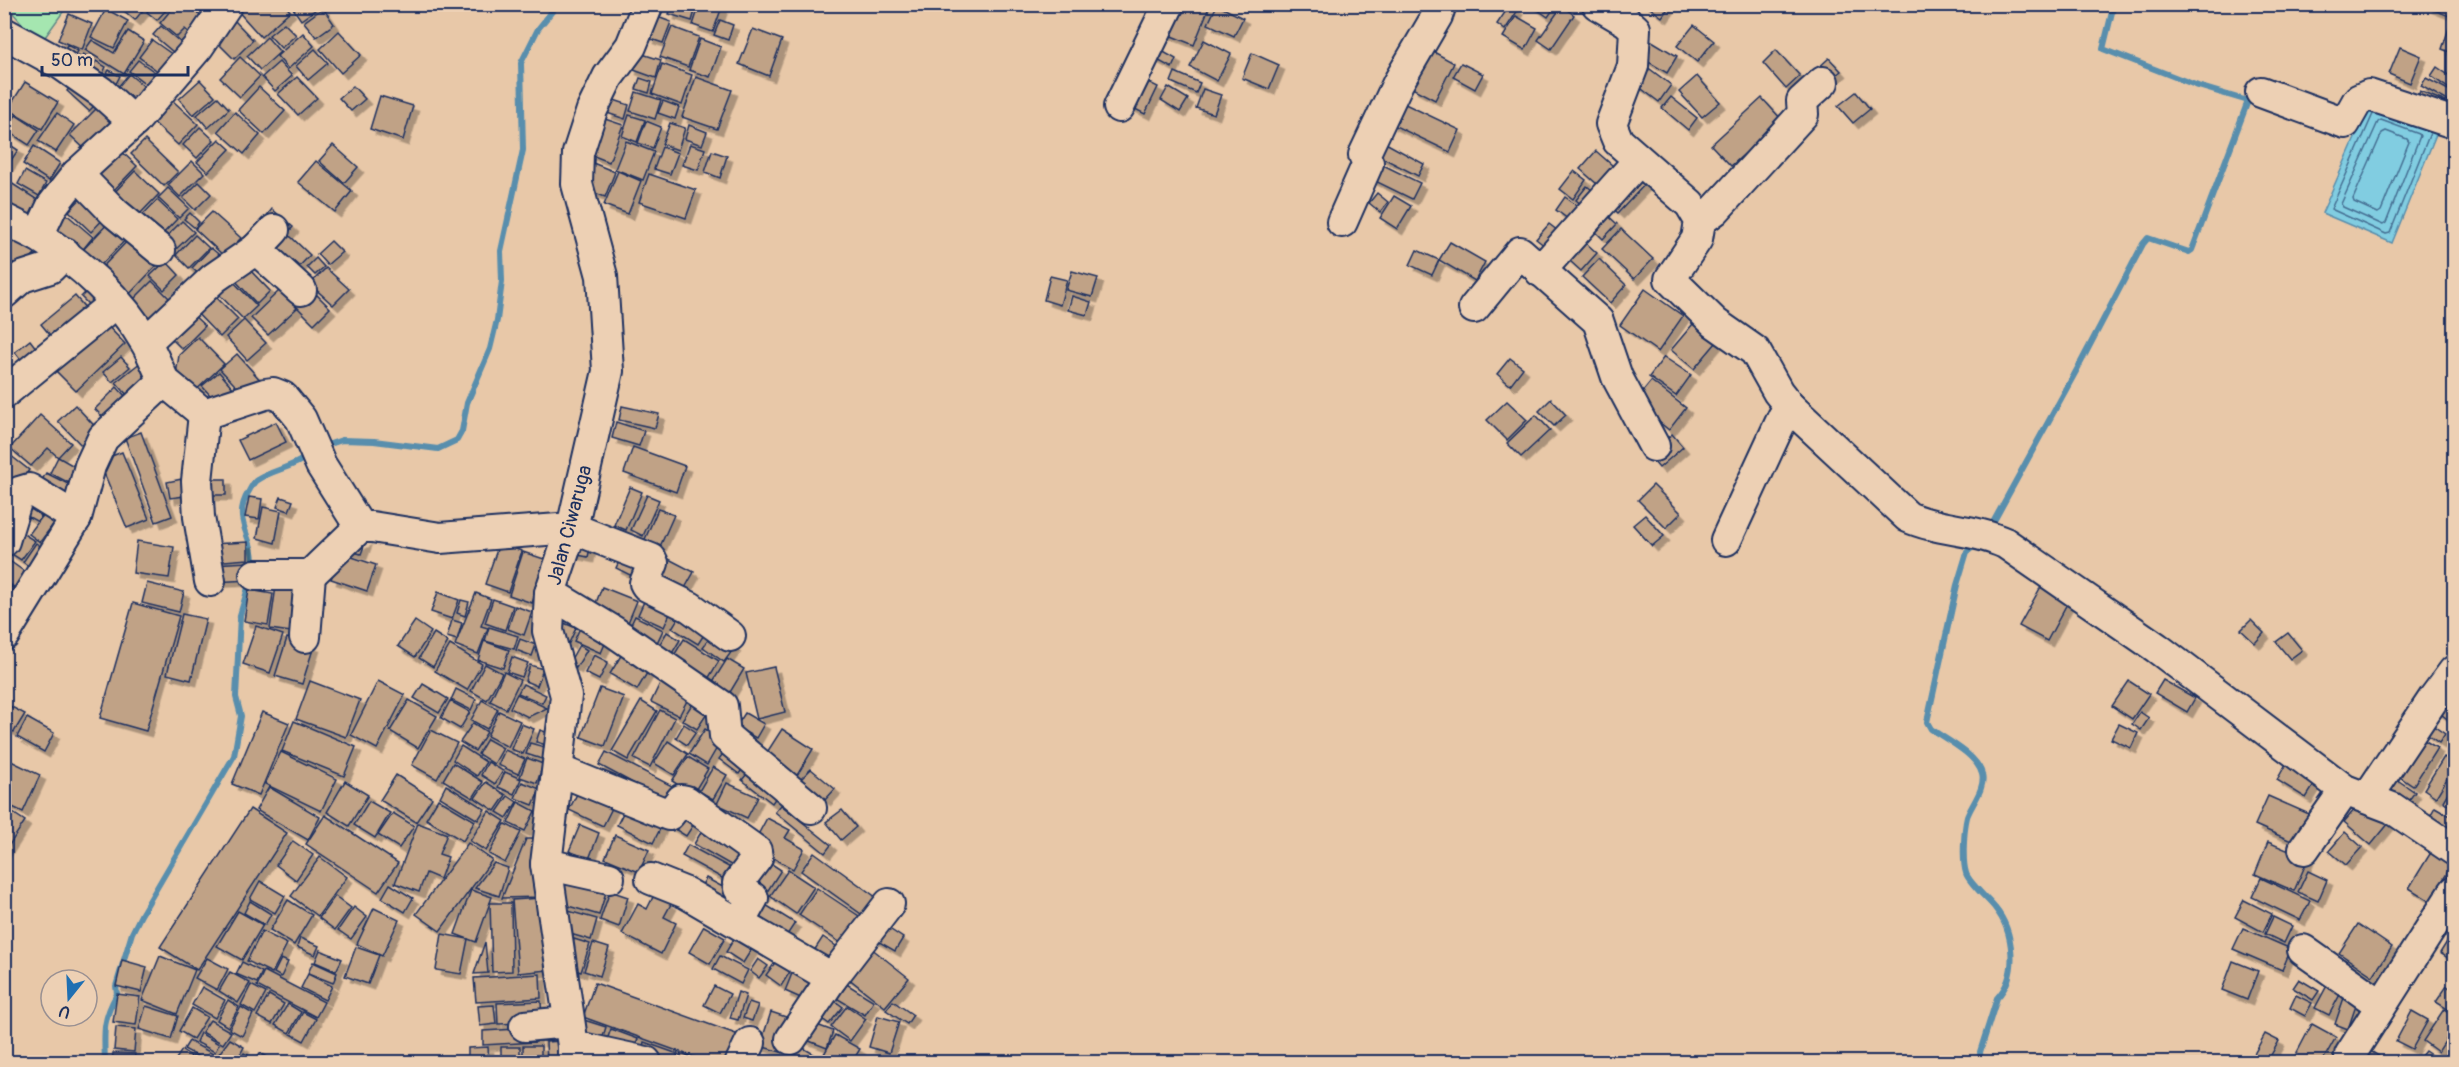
<svg xmlns="http://www.w3.org/2000/svg" width="2459" height="1067" font-family="Pangolin,sans-serif">
  <style>
    .green { fill: #a5e6b0; stroke: #608a87; stroke-width: 1.5 }
    .water { fill: #81cde1; stroke: #588ead; stroke-width: 1.5 }
    .lines { fill: none; stroke-linecap: round; stroke-linejoin: round }
    .shore { stroke: #446e92; stroke-width: 1.5 }
    .stream { stroke: #588ead; stroke-width: 6 }
    .building { fill: #c0a286; stroke: #1b2f5e; stroke-width: 1.5; filter: url(#shadow) }
    .minor-casing { stroke: #1b2f5e; stroke-width: 34 }
    .minor { stroke: #edd0b4; stroke-width: 30 }
    .labels { text-anchor: middle; stroke-width: 4.5; stroke-linejoin: round; paint-order: stroke }
    .street-label { font-size: 20px; fill: #1b2f5e; stroke: #edd0b4 }
  </style>
  <defs>
    <filter id="shadow"><feDropShadow dx="5.5" dy="5.5" stdDeviation="0" flood-color="#0004"/></filter>
  </defs>
  <rect width="100%" height="100%" fill="#e8c8a8"/>
  <filter id="ink" filterUnits="userSpaceOnUse"><feTurbulence type="fractalNoise" baseFrequency=".0167" numOctaves="2"/><feDisplacementMap in="SourceGraphic" scale="12" xChannelSelector="R" yChannelSelector="G"/><feConvolveMatrix kernelMatrix="1 2 1 2 8 2 1 2 1" color-interpolation-filters="sRGB"/></filter>
  <g filter="url(#ink)">
    <polygon class="green" points="6,5 68,5 40,44"/>
    <polygon class="water" points="2371,102 2439,127 2392,243 2322,213"/>
    <g class="lines">
      <g class="shore">
        <polyline points="2373,114 2331,209 2386,234 2390,233 2430,133"/>
        <polygon points="2381,120 2419,134 2420,136 2386,223 2383,225 2343,207 2341,204 2378,122"/>
        <polygon points="2386,131 2407,139 2409,142 2381,211 2378,213 2354,202 2353,199 2382,133"/>
      </g>
      <g class="stream">
        <polyline points="321,447 342,440 374,441 438,449 457,440 462,431 467,403 490,349 497,320 502,281 501,251 523,150 521,63 538,29 558,4"/>
        <polyline points="1990,528 2080,364 2143,244 2148,238 2189,252 2192,250 2248,101 2198,86 2103,49 2114,4"/>
        <path d="M 1977,544 L 1967,552 L 1957,585 L 1927,722 L 1931,729 C 1947,740 1977,755 1982,774 C 1986,788 1971,805 1967,817 C 1964,829 1962,861 1966,873 C 1968,882 1988,899 1995,908 C 2014,931 2019,975 1997,998 L 1980,1052 L 1981,1062"/>
        <path d="M 252,568 C 258,539 229,523 249,491 C 251,488 253,482 257,480 C 272,470 292,468 308,456"/>
        <path d="M 105,1062 C 104,1033 102,1020 117,994 L 116,986 L 132,933 L 141,915 L 234,756 L 241,716 L 236,697 L 240,615 L 250,581"/>
      </g>
    </g>
    <g class="building">
      <polygon points="116,4 148,4 135,20"/>
      <polygon points="152,4 159,4 166,10 157,20 147,12"/>
      <polygon points="176,4 187,4 211,25 197,40 185,29 177,37 160,23"/>
      <polygon points="242,4 284,4 290,11 261,37 236,9"/>
      <polygon points="290,4 323,4 301,20"/>
      <polygon points="672,4 697,4 692,21 669,14"/>
      <polygon points="700,4 723,4 713,32 693,25"/>
      <polygon points="1176,4 1210,5 1194,45 1164,33"/>
      <polygon points="1530,4 1557,4 1548,17"/>
      <polygon points="1645,4 1671,4 1662,17"/>
      <polygon points="2428,4 2454,4 2454,18 2427,7"/>
      <polygon points="1217,5 1243,18 1234,36 1208,24"/>
      <polygon points="1510,5 1518,10 1505,30 1497,24"/>
      <polygon points="1562,6 1574,15 1551,49 1538,40"/>
      <polygon points="323,8 334,24 316,37 304,22"/>
      <polygon points="106,9 128,21 114,48 91,37"/>
      <polygon points="69,14 92,24 82,50 58,40"/>
      <polygon points="655,16 671,22 663,43 648,38"/>
      <polygon points="1516,16 1537,28 1525,50 1503,37"/>
      <polygon points="720,20 733,25 728,40 714,35"/>
      <polygon points="235,21 253,40 234,59 215,40"/>
      <polygon points="2451,22 2454,23 2452,53 2442,49"/>
      <polygon points="284,23 296,35 281,48 269,35"/>
      <polygon points="1694,25 1714,41 1697,62 1677,46"/>
      <polygon points="161,26 187,48 179,57 153,35"/>
      <polygon points="672,27 699,37 688,67 660,57"/>
      <polygon points="753,29 782,40 769,76 739,64"/>
      <polygon points="128,31 144,41 124,74 85,50 92,40 114,53"/>
      <polygon points="339,31 361,55 341,73 320,49"/>
      <polygon points="303,33 314,46 288,69 277,56"/>
      <polygon points="267,37 280,52 260,70 247,56"/>
      <polygon points="700,39 721,47 710,77 689,70"/>
      <polygon points="152,40 180,60 167,78 139,57"/>
      <polygon points="1204,40 1231,54 1217,81 1190,67"/>
      <polygon points="1652,41 1677,56 1667,73 1642,58"/>
      <polygon points="67,45 78,51 70,65 59,59"/>
      <polygon points="1153,46 1176,59 1172,68 1148,55"/>
      <polygon points="2400,47 2421,56 2410,83 2389,74"/>
      <polygon points="315,49 328,63 308,80 296,66"/>
      <polygon points="1776,50 1800,76 1786,89 1763,63"/>
      <polygon points="1432,51 1454,63 1435,100 1412,88"/>
      <polygon points="636,52 661,60 656,78 631,69"/>
      <polygon points="1252,53 1279,65 1269,89 1242,78"/>
      <polygon points="83,54 94,60 85,75 75,68"/>
      <polygon points="240,57 260,76 240,97 220,78"/>
      <polygon points="1829,58 1841,71 1828,82 1816,70"/>
      <polygon points="138,60 163,78 154,90 129,71"/>
      <polygon points="96,61 106,67 98,82 87,76"/>
      <polygon points="279,62 292,76 275,91 262,77"/>
      <polygon points="1461,63 1483,74 1475,89 1453,77"/>
      <polygon points="662,64 692,75 682,105 652,94"/>
      <polygon points="1646,66 1671,85 1659,102 1634,83"/>
      <polygon points="2437,67 2454,79 2454,92 2431,76"/>
      <polygon points="109,70 120,76 112,91 101,85"/>
      <polygon points="1175,72 1200,83 1196,93 1171,82"/>
      <polygon points="129,74 152,93 134,115 111,95"/>
      <polygon points="1697,76 1720,102 1702,117 1679,92"/>
      <polygon points="297,77 317,98 298,115 278,94"/>
      <polygon points="696,77 732,90 717,129 682,117"/>
      <polygon points="1138,77 1158,87 1145,114 1125,104"/>
      <polygon points="640,78 652,82 649,93 636,89"/>
      <polygon points="2426,78 2452,92 2448,101 2421,86"/>
      <polygon points="76,80 99,101 89,111 67,91"/>
      <polygon points="200,80 215,96 193,115 179,99"/>
      <polygon points="25,82 58,102 42,129 8,109"/>
      <polygon points="353,86 365,99 351,111 339,98"/>
      <polygon points="259,87 285,111 264,134 238,110"/>
      <polygon points="1168,87 1188,99 1180,112 1161,100"/>
      <polygon points="1203,89 1221,95 1214,114 1196,108"/>
      <polygon points="2420,91 2448,103 2443,115 2415,104"/>
      <polygon points="636,92 661,100 655,119 630,111"/>
      <polygon points="1856,92 1870,109 1853,123 1838,106"/>
      <polygon points="380,96 413,106 403,140 370,129"/>
      <polygon points="218,97 229,109 208,128 197,115"/>
      <polygon points="1671,97 1697,118 1688,130 1662,108"/>
      <polygon points="1762,98 1782,120 1731,166 1711,145"/>
      <polygon points="611,99 629,105 625,119 607,113"/>
      <polygon points="172,100 198,124 178,145 152,121"/>
      <polygon points="104,101 125,121 91,155 70,135"/>
      <polygon points="663,101 679,107 675,119 658,113"/>
      <polygon points="1401,102 1460,130 1450,152 1391,124"/>
      <polygon points="235,112 260,135 244,154 218,131"/>
      <polygon points="57,113 74,125 56,152 38,141"/>
      <polygon points="16,115 39,130 29,145 6,130"/>
      <polygon points="629,115 645,120 637,142 622,136"/>
      <polygon points="602,118 623,125 609,162 589,154"/>
      <polygon points="646,121 661,127 653,148 638,143"/>
      <polygon points="670,123 685,128 678,150 662,144"/>
      <polygon points="689,125 707,132 702,145 685,139"/>
      <polygon points="200,127 214,140 197,158 183,145"/>
      <polygon points="219,139 230,149 208,172 197,162"/>
      <polygon points="145,140 178,172 164,186 131,154"/>
      <polygon points="4,141 18,150 7,166 4,165"/>
      <polygon points="626,141 654,152 643,180 615,169"/>
      <polygon points="1382,141 1424,164 1418,176 1375,154"/>
      <polygon points="690,144 705,149 698,170 682,165"/>
      <polygon points="333,145 358,167 344,183 319,161"/>
      <polygon points="34,146 60,163 49,181 23,164"/>
      <polygon points="662,147 678,153 670,174 654,169"/>
      <polygon points="121,151 137,166 113,191 97,176"/>
      <polygon points="712,151 727,156 720,178 705,172"/>
      <polygon points="1596,151 1621,173 1605,191 1580,169"/>
      <polygon points="1373,160 1420,183 1412,199 1365,176"/>
      <polygon points="192,161 204,173 180,197 168,185"/>
      <polygon points="316,161 352,191 335,212 298,182"/>
      <polygon points="588,161 615,172 605,197 578,186"/>
      <polygon points="25,171 46,183 39,196 18,184"/>
      <polygon points="135,171 159,194 135,219 111,196"/>
      <polygon points="618,171 641,181 628,214 604,205"/>
      <polygon points="1574,171 1586,180 1573,199 1560,189"/>
      <polygon points="1634,171 1647,182 1618,213 1605,201"/>
      <polygon points="649,174 696,190 686,218 639,202"/>
      <polygon points="199,182 211,194 195,210 183,198"/>
      <polygon points="11,183 47,206 32,229 4,211 4,192"/>
      <polygon points="1587,186 1601,197 1589,211 1576,200"/>
      <polygon points="168,188 189,208 179,218 158,198"/>
      <polygon points="88,191 110,212 91,232 69,211"/>
      <polygon points="1377,193 1388,202 1380,212 1369,203"/>
      <polygon points="1394,196 1411,206 1397,229 1380,218"/>
      <polygon points="1565,197 1586,212 1576,225 1556,210"/>
      <polygon points="157,200 177,219 158,239 138,220"/>
      <polygon points="272,209 293,227 285,236 265,218"/>
      <polygon points="1603,211 1617,224 1603,239 1589,225"/>
      <polygon points="212,212 241,238 224,256 195,229"/>
      <polygon points="65,213 93,237 80,253 52,229"/>
      <polygon points="190,213 199,222 195,228 184,219"/>
      <polygon points="112,219 129,236 98,268 81,252"/>
      <polygon points="182,221 194,232 173,252 162,241"/>
      <polygon points="1549,224 1562,234 1550,250 1536,239"/>
      <polygon points="1621,229 1653,259 1634,279 1602,249"/>
      <polygon points="11,233 16,237 4,249 4,239"/>
      <polygon points="272,233 291,237 310,255 293,273 262,244"/>
      <polygon points="22,234 38,251 19,269 4,254 4,251"/>
      <polygon points="1576,234 1597,253 1581,271 1560,252"/>
      <polygon points="195,235 209,248 189,268 176,255"/>
      <polygon points="132,236 160,262 123,301 95,275"/>
      <polygon points="331,241 342,252 327,265 317,254"/>
      <polygon points="1450,242 1485,262 1475,281 1439,260"/>
      <polygon points="211,248 223,258 203,278 192,268"/>
      <polygon points="1417,250 1439,260 1432,275 1410,265"/>
      <polygon points="4,257 16,270 4,277"/>
      <polygon points="316,258 324,267 315,275 307,267"/>
      <polygon points="1599,259 1626,285 1610,303 1582,277"/>
      <polygon points="166,261 179,275 164,290 150,276"/>
      <polygon points="247,267 270,291 257,304 234,279"/>
      <polygon points="326,268 349,289 333,305 310,284"/>
      <polygon points="1072,271 1098,278 1092,297 1066,290"/>
      <polygon points="226,274 257,306 243,319 212,287"/>
      <polygon points="1050,276 1067,280 1060,305 1044,300"/>
      <polygon points="152,281 178,307 157,328 131,302"/>
      <polygon points="92,286 97,313 81,297"/>
      <polygon points="208,289 238,319 220,337 190,306"/>
      <polygon points="311,289 330,308 314,324 295,305"/>
      <polygon points="1645,289 1683,316 1658,352 1620,325"/>
      <polygon points="280,290 297,308 268,335 251,318"/>
      <polygon points="75,296 93,317 59,346 41,324"/>
      <polygon points="1072,296 1091,302 1087,315 1068,310"/>
      <polygon points="191,313 205,326 182,349 168,335"/>
      <polygon points="100,318 125,344 76,391 51,366"/>
      <polygon points="1698,318 1721,337 1694,369 1671,350"/>
      <polygon points="244,320 266,343 247,360 226,337"/>
      <polygon points="198,337 224,364 193,393 176,375 179,355"/>
      <polygon points="30,340 43,357 28,369 15,352"/>
      <polygon points="237,354 262,382 246,397 220,369"/>
      <polygon points="121,357 130,367 112,382 103,372"/>
      <polygon points="1664,357 1691,375 1676,396 1649,377"/>
      <polygon points="1510,358 1523,368 1510,385 1497,374"/>
      <polygon points="141,362 159,383 134,403 116,382"/>
      <polygon points="219,372 234,389 217,403 202,386"/>
      <polygon points="1651,381 1686,408 1669,430 1634,402"/>
      <polygon points="117,387 132,404 110,425 95,409"/>
      <polygon points="1551,399 1566,415 1554,426 1539,411"/>
      <polygon points="1507,401 1527,420 1507,440 1487,420"/>
      <polygon points="75,405 102,434 85,449 58,421"/>
      <polygon points="622,406 659,414 655,428 619,420"/>
      <polygon points="40,415 71,443 58,457 48,448 31,466 10,448"/>
      <polygon points="1536,415 1550,430 1521,457 1507,443"/>
      <polygon points="276,422 286,442 248,460 238,440"/>
      <polygon points="616,422 644,431 639,446 612,438"/>
      <polygon points="141,432 172,516 156,522 125,438"/>
      <polygon points="1672,434 1683,447 1659,468 1648,455"/>
      <polygon points="633,447 685,466 676,492 624,473"/>
      <polygon points="122,452 149,519 127,528 99,461"/>
      <polygon points="10,455 29,470 19,484 4,474 4,463"/>
      <polygon points="58,457 81,470 73,485 50,473"/>
      <polygon points="46,473 80,490 70,509 36,491"/>
      <polygon points="182,479 185,496 170,498 167,482"/>
      <rect x="201" y="479" width="25" height="16"/>
      <polygon points="1653,485 1681,513 1666,528 1638,500"/>
      <polygon points="630,487 642,492 626,530 614,525"/>
      <polygon points="23,494 46,506 38,522 14,509"/>
      <polygon points="647,495 659,500 643,536 631,530"/>
      <polygon points="249,497 262,499 259,519 245,517"/>
      <polygon points="281,497 293,501 289,511 277,507"/>
      <polygon points="263,507 281,511 275,543 257,538"/>
      <polygon points="658,509 674,515 658,551 643,544"/>
      <polygon points="44,514 55,522 40,542 29,534"/>
      <polygon points="1645,515 1664,536 1652,546 1633,525"/>
      <polygon points="17,530 35,541 21,560 4,549"/>
      <polygon points="577,537 592,540 588,557 573,554"/>
      <polygon points="137,541 174,547 169,578 133,573"/>
      <polygon points="366,541 361,554 347,550"/>
      <polygon points="248,542 248,559 212,562 211,544"/>
      <polygon points="36,543 53,555 40,574 23,562"/>
      <polygon points="499,544 522,551 508,592 485,584"/>
      <polygon points="523,552 547,560 532,603 509,595"/>
      <polygon points="340,553 376,565 367,591 331,579"/>
      <polygon points="622,555 643,564 636,578 616,568"/>
      <polygon points="4,557 32,577 21,592 4,580"/>
      <polygon points="665,557 694,572 685,588 657,573"/>
      <polygon points="249,562 250,580 213,582 212,564"/>
      <polygon points="277,579 306,583 298,633 270,629"/>
      <polygon points="147,583 184,592 179,612 142,603"/>
      <polygon points="2043,583 2070,598 2047,641 2019,626"/>
      <polygon points="4,584 13,588 5,603 4,603"/>
      <polygon points="602,587 637,601 627,625 593,611"/>
      <polygon points="249,590 273,594 268,625 244,621"/>
      <polygon points="438,592 459,600 452,619 431,612"/>
      <polygon points="476,593 491,599 481,626 488,628 478,654 455,645"/>
      <polygon points="646,597 672,609 664,627 638,615"/>
      <polygon points="493,599 513,606 505,630 485,623"/>
      <polygon points="461,600 469,602 465,616 457,613"/>
      <polygon points="133,603 179,616 146,731 100,718"/>
      <polygon points="515,606 532,612 524,635 508,629"/>
      <polygon points="681,613 707,630 698,644 672,628"/>
      <polygon points="182,614 206,619 191,680 167,674"/>
      <polygon points="635,616 663,630 654,649 626,635"/>
      <polygon points="452,620 462,623 457,640 447,637"/>
      <polygon points="2251,620 2264,633 2255,643 2241,630"/>
      <polygon points="415,621 431,632 415,657 398,646"/>
      <polygon points="564,623 576,628 569,643 558,639"/>
      <polygon points="256,626 283,635 270,673 243,664"/>
      <polygon points="489,627 518,636 514,649 485,641"/>
      <polygon points="580,628 607,639 601,653 574,641"/>
      <polygon points="667,632 680,640 668,660 655,652"/>
      <polygon points="714,632 735,647 724,662 703,647"/>
      <polygon points="434,633 448,642 433,667 419,658"/>
      <polygon points="2288,633 2302,650 2290,659 2276,642"/>
      <polygon points="287,638 314,646 302,684 275,676"/>
      <polygon points="520,639 536,645 532,656 516,650"/>
      <polygon points="684,639 719,661 705,684 670,662"/>
      <polygon points="484,641 509,650 503,668 478,660"/>
      <polygon points="450,645 482,664 467,690 435,671"/>
      <polygon points="579,645 587,650 576,668 569,663"/>
      <polygon points="623,652 650,668 637,690 610,674"/>
      <polygon points="594,655 608,662 599,680 585,673"/>
      <polygon points="512,657 528,663 522,677 507,672"/>
      <polygon points="727,659 744,669 729,694 712,683"/>
      <polygon points="485,664 502,673 487,700 471,691"/>
      <polygon points="530,665 543,669 537,686 525,681"/>
      <polygon points="774,667 785,712 757,719 746,673"/>
      <polygon points="504,672 520,680 506,709 490,701"/>
      <polygon points="663,677 692,691 679,716 651,702"/>
      <polygon points="2163,680 2195,698 2187,712 2155,693"/>
      <polygon points="310,681 360,700 346,737 296,719"/>
      <polygon points="378,681 405,695 377,749 351,735"/>
      <polygon points="2129,681 2149,694 2132,719 2112,706"/>
      <polygon points="423,684 448,699 439,713 414,698"/>
      <polygon points="523,684 546,695 542,703 518,693"/>
      <polygon points="600,688 624,697 605,746 581,737"/>
      <polygon points="456,689 476,699 471,710 451,700"/>
      <polygon points="699,693 714,703 697,729 682,720"/>
      <polygon points="517,694 547,708 528,717 510,708"/>
      <polygon points="409,700 437,716 418,748 390,731"/>
      <polygon points="482,700 498,709 487,729 471,720"/>
      <polygon points="450,701 470,712 460,729 441,718"/>
      <polygon points="641,701 657,711 628,760 612,751"/>
      <polygon points="4,703 25,714 14,732 4,727"/>
      <polygon points="2443,703 2454,711 2454,724 2437,711"/>
      <polygon points="660,710 675,718 650,767 634,759"/>
      <polygon points="499,711 520,721 508,747 487,736"/>
      <polygon points="262,712 289,723 259,795 232,784"/>
      <polygon points="2140,712 2149,718 2141,730 2132,724"/>
      <polygon points="745,713 764,724 756,738 736,727"/>
      <polygon points="27,718 54,733 44,752 17,737"/>
      <polygon points="294,721 356,747 344,776 282,751"/>
      <polygon points="473,723 487,732 475,751 460,742"/>
      <polygon points="521,724 534,729 523,754 511,749"/>
      <polygon points="684,724 696,732 687,745 676,738"/>
      <polygon points="2119,724 2138,733 2131,748 2111,739"/>
      <polygon points="2432,725 2445,734 2439,743 2425,733"/>
      <polygon points="705,729 722,739 707,765 689,754"/>
      <polygon points="782,729 813,749 796,777 764,757"/>
      <polygon points="431,730 457,743 437,779 412,765"/>
      <polygon points="540,730 554,735 550,746 536,742"/>
      <polygon points="487,739 503,748 494,764 478,754"/>
      <polygon points="2424,740 2437,748 2413,786 2400,777"/>
      <polygon points="668,741 688,754 674,775 654,763"/>
      <polygon points="530,743 548,748 545,760 526,754"/>
      <polygon points="2454,744 2454,758 2447,752"/>
      <polygon points="461,746 486,762 477,776 453,760"/>
      <polygon points="728,747 747,762 739,774 719,759"/>
      <polygon points="505,750 525,759 518,774 498,765"/>
      <polygon points="281,752 337,779 321,811 265,784"/>
      <polygon points="606,752 674,787 667,801 599,765"/>
      <polygon points="688,757 708,769 693,794 672,781"/>
      <polygon points="2444,757 2454,763 2454,767 2436,797 2424,789"/>
      <polygon points="527,758 543,764 537,783 520,777"/>
      <polygon points="11,761 40,775 23,812 4,803 4,775"/>
      <polygon points="488,762 503,771 495,784 481,775"/>
      <polygon points="453,763 483,782 473,798 443,780"/>
      <polygon points="2286,764 2316,782 2306,798 2277,780"/>
      <polygon points="713,767 727,775 713,799 699,791"/>
      <polygon points="752,768 781,790 772,803 742,780"/>
      <polygon points="811,769 835,789 825,800 801,779"/>
      <polygon points="505,772 521,779 514,794 498,787"/>
      <polygon points="396,775 432,798 416,822 380,800"/>
      <polygon points="2396,779 2415,792 2406,804 2387,791"/>
      <polygon points="345,781 368,795 349,826 327,812"/>
      <polygon points="486,782 506,795 495,811 475,798"/>
      <polygon points="522,782 540,789 533,805 515,798"/>
      <polygon points="2454,782 2454,809 2443,801"/>
      <polygon points="727,783 758,797 747,818 717,804"/>
      <polygon points="582,784 616,800 603,826 569,810"/>
      <polygon points="446,785 485,809 478,820 440,797"/>
      <polygon points="269,787 320,817 308,840 256,810"/>
      <polygon points="508,796 517,802 507,818 497,812"/>
      <polygon points="2268,796 2309,814 2296,843 2255,825"/>
      <polygon points="438,799 475,821 463,841 426,819"/>
      <polygon points="369,801 390,813 375,838 354,825"/>
      <polygon points="2362,801 2389,823 2371,845 2344,822"/>
      <polygon points="518,802 535,811 525,831 508,823"/>
      <polygon points="628,803 664,821 653,843 617,825"/>
      <polygon points="781,805 831,845 825,853 775,812"/>
      <polygon points="4,807 25,821 4,853"/>
      <polygon points="2435,807 2454,818 2448,829 2429,818"/>
      <polygon points="250,809 287,833 197,970 160,947"/>
      <polygon points="842,810 856,827 841,840 826,822"/>
      <polygon points="489,811 505,821 486,851 470,841"/>
      <polygon points="393,813 414,826 399,848 378,835"/>
      <polygon points="701,813 686,836 668,825"/>
      <polygon points="325,815 398,863 378,892 306,844"/>
      <polygon points="767,818 790,830 785,838 804,849 793,869 752,846"/>
      <polygon points="418,823 447,834 439,854 448,857 440,879 426,873 419,892 395,883"/>
      <polygon points="505,824 521,832 505,863 489,854"/>
      <polygon points="706,824 748,848 736,868 694,844"/>
      <polygon points="580,825 599,833 589,859 569,851"/>
      <polygon points="2345,832 2362,847 2346,865 2329,851"/>
      <polygon points="615,835 649,850 639,872 605,858"/>
      <polygon points="526,839 537,839 539,897 502,898"/>
      <polygon points="293,841 313,855 296,880 276,865"/>
      <polygon points="2268,842 2308,859 2294,891 2255,874"/>
      <polygon points="468,843 492,860 440,931 416,914"/>
      <polygon points="688,845 738,872 731,883 682,856"/>
      <polygon points="2433,849 2454,862 2430,901 2409,888"/>
      <polygon points="814,852 884,903 871,921 801,871"/>
      <polygon points="320,857 347,877 318,916 291,896"/>
      <polygon points="761,857 781,870 763,898 742,886"/>
      <polygon points="494,863 508,868 499,896 475,888"/>
      <polygon points="788,870 814,887 796,914 770,896"/>
      <polygon points="2308,871 2327,880 2318,901 2298,892"/>
      <polygon points="706,878 747,900 737,918 696,895"/>
      <polygon points="2261,878 2310,901 2300,920 2252,897"/>
      <polygon points="565,880 606,892 599,915 558,903"/>
      <polygon points="260,881 285,896 275,913 250,899"/>
      <polygon points="390,884 413,898 405,912 382,898"/>
      <polygon points="817,888 868,922 850,949 799,915"/>
      <polygon points="471,890 492,897 476,942 455,934"/>
      <polygon points="610,891 628,897 619,927 600,920"/>
      <polygon points="654,895 671,904 664,917 676,923 661,954 622,934 638,904 647,909"/>
      <polygon points="335,896 351,908 335,930 319,918"/>
      <polygon points="542,898 548,970 518,973 512,900"/>
      <polygon points="756,899 795,923 781,944 743,920"/>
      <polygon points="288,900 312,915 294,945 270,930"/>
      <polygon points="2244,900 2272,914 2263,932 2235,917"/>
      <polygon points="250,901 271,914 265,925 244,913"/>
      <polygon points="490,903 511,903 512,971 492,972"/>
      <polygon points="354,907 367,917 351,939 338,930"/>
      <polygon points="374,908 399,920 382,956 357,944"/>
      <polygon points="565,910 597,919 591,940 560,931"/>
      <polygon points="238,911 263,925 242,960 217,946"/>
      <polygon points="2273,917 2292,926 2284,943 2265,934"/>
      <polygon points="882,924 903,938 895,951 874,939"/>
      <polygon points="2358,924 2392,947 2373,976 2339,953"/>
      <polygon points="704,926 725,938 710,964 689,952"/>
      <polygon points="2243,928 2291,949 2282,970 2233,949"/>
      <polygon points="262,931 287,944 272,973 247,961"/>
      <polygon points="442,934 468,939 461,974 436,970"/>
      <polygon points="735,937 753,947 743,963 726,952"/>
      <polygon points="823,937 846,953 832,972 810,957"/>
      <polygon points="2450,937 2454,939 2454,962 2440,953"/>
      <polygon points="300,938 319,946 315,955 297,947"/>
      <polygon points="574,939 590,944 581,972 566,967"/>
      <polygon points="485,942 488,973 474,974"/>
      <polygon points="593,943 609,948 600,976 584,971"/>
      <polygon points="866,944 909,978 885,1007 843,974"/>
      <polygon points="356,947 379,955 368,984 345,976"/>
      <polygon points="320,950 342,959 336,971 315,962"/>
      <polygon points="160,956 195,970 177,1014 142,1000"/>
      <polygon points="720,956 748,970 741,984 713,969"/>
      <polygon points="779,957 793,967 781,986 766,975"/>
      <polygon points="207,958 228,969 217,990 195,978"/>
      <polygon points="281,959 288,962 281,977 274,973"/>
      <polygon points="758,959 768,966 759,978 750,971"/>
      <polygon points="122,960 147,967 141,992 116,986"/>
      <polygon points="2233,961 2258,971 2247,1000 2222,990"/>
      <polygon points="242,962 262,972 257,983 236,974"/>
      <polygon points="313,962 337,973 333,983 308,973"/>
      <polygon points="795,966 814,974 803,999 785,991"/>
      <polygon points="264,971 324,1002 316,1017 257,986"/>
      <polygon points="230,972 250,983 238,1003 219,991"/>
      <polygon points="308,974 332,986 325,1000 301,988"/>
      <polygon points="540,974 541,998 476,1002 474,978"/>
      <polygon points="837,978 874,1001 865,1015 828,993"/>
      <polygon points="2299,979 2319,991 2313,1000 2293,988"/>
      <polygon points="2330,980 2344,987 2329,1015 2315,1008"/>
      <polygon points="595,983 747,1038 738,1062 708,1062 583,1017"/>
      <polygon points="251,985 266,993 255,1013 241,1005"/>
      <polygon points="714,986 730,994 720,1013 704,1005"/>
      <polygon points="2447,986 2454,991 2454,1013 2436,1002"/>
      <polygon points="202,987 225,1000 215,1018 192,1005"/>
      <polygon points="2347,989 2360,994 2348,1029 2335,1024"/>
      <polygon points="738,992 746,995 738,1020 730,1018"/>
      <polygon points="117,994 140,997 136,1025 113,1022"/>
      <polygon points="269,995 284,1004 272,1024 257,1016"/>
      <polygon points="827,995 843,1007 829,1024 813,1012"/>
      <polygon points="2296,995 2312,1003 2305,1016 2290,1008"/>
      <polygon points="228,1000 239,1007 228,1027 217,1020"/>
      <polygon points="541,1001 542,1022 498,1024 497,1003"/>
      <polygon points="893,1001 913,1015 907,1024 886,1010"/>
      <polygon points="749,1002 758,1005 752,1021 743,1018"/>
      <polygon points="288,1004 301,1012 289,1033 275,1025"/>
      <polygon points="494,1005 496,1024 480,1026 478,1006"/>
      <polygon points="146,1006 178,1016 171,1039 139,1029"/>
      <polygon points="847,1006 866,1019 850,1041 831,1027"/>
      <polygon points="241,1007 253,1014 242,1036 229,1029"/>
      <polygon points="192,1008 207,1017 193,1039 179,1031"/>
      <polygon points="2444,1009 2454,1016 2454,1028 2438,1052 2423,1041"/>
      <polygon points="2412,1011 2428,1020 2412,1049 2396,1041"/>
      <polygon points="303,1012 316,1019 304,1041 291,1034"/>
      <polygon points="771,1012 795,1020 784,1053 760,1046"/>
      <polygon points="878,1016 899,1022 889,1053 869,1047"/>
      <polygon points="210,1020 231,1032 223,1044 202,1032"/>
      <polygon points="584,1020 606,1027 599,1050 577,1043"/>
      <polygon points="806,1021 833,1031 827,1048 799,1037"/>
      <polygon points="2312,1024 2336,1037 2322,1062 2292,1062"/>
      <polygon points="116,1027 136,1029 134,1052 114,1050"/>
      <polygon points="535,1028 536,1042 483,1045 483,1031"/>
      <polygon points="558,1028 559,1041 539,1041 539,1029"/>
      <polygon points="611,1029 638,1039 631,1058 604,1048"/>
      <polygon points="200,1033 219,1044 215,1052 196,1042"/>
      <polygon points="2265,1034 2279,1041 2267,1062 2260,1062 2252,1058"/>
      <polygon points="835,1035 860,1049 852,1062 839,1062 824,1054"/>
      <polygon points="230,1039 244,1047 236,1062 230,1062 218,1055"/>
      <polygon points="189,1041 213,1054 208,1062 184,1049"/>
      <polygon points="562,1041 564,1062 547,1062 546,1042"/>
      <polygon points="644,1042 678,1054 675,1062 660,1062 640,1056"/>
      <polygon points="2454,1042 2454,1056 2448,1051"/>
      <polygon points="795,1043 817,1056 813,1062 806,1062 789,1052"/>
      <rect x="523" y="1046" width="18" height="16"/>
      <polygon points="488,1047 489,1062 468,1062 468,1048"/>
      <rect x="501" y="1047" width="19" height="15"/>
      <polygon points="182,1050 191,1056 187,1062 174,1062"/>
      <polygon points="2369,1050 2388,1062 2360,1062"/>
      <polygon points="2425,1051 2441,1062 2416,1062"/>
      <polygon points="113,1053 135,1054 134,1062 112,1062"/>
      <polygon points="244,1053 253,1058 251,1062 239,1062"/>
      <polygon points="260,1053 277,1062 254,1062"/>
      <polygon points="681,1054 704,1062 678,1062"/>
      <polygon points="193,1056 204,1062 189,1062"/>
    </g>
    <g class="lines">
      <g class="minor-casing">
        <g id="minor">
          <path d="M 1597,4 L 1626,21 L 1635,29 L 1633,66 L 1611,124 L 1618,141 L 1690,204 L 1700,221 L 1697,239 L 1670,279 L 1715,323 L 1755,351 L 1778,392 L 1790,407 L 1908,517 C 1939,531 1972,528 2005,543 L 2157,648 L 2345,790 L 2392,808 L 2454,850"/>
          <polyline points="4,33 61,64 101,92 134,122"/>
          <polyline points="2261,92 2345,123 2358,100 2369,95 2454,123"/>
          <polyline points="1119,107 1169,4"/>
          <polyline points="77,174 115,213 160,250"/>
          <polyline points="4,219 38,236"/>
          <polyline points="1700,221 1715,210 1803,114 1802,101 1823,82"/>
          <polyline points="1342,222 1368,163 1364,155 1398,83 1437,16 1441,4"/>
          <polyline points="256,249 301,290"/>
          <polyline points="1540,271 1639,160"/>
          <polyline points="4,293 22,277 50,268 65,253"/>
          <polyline points="1474,308 1520,252 1598,321 1617,377 1654,446"/>
          <polyline points="146,342 214,278 256,249 274,230"/>
          <polyline points="164,381 204,414 265,394 273,393 283,397 301,419 321,465 360,527 372,527 440,538 572,528 651,559 653,563 645,583 647,586 690,607 730,636"/>
          <polyline points="4,393 116,302"/>
          <polyline points="204,414 197,481 199,517 210,581"/>
          <polyline points="1726,540 1783,417 1790,407"/>
          <polyline points="4,541 19,492 29,489 76,518"/>
          <polyline points="255,575 310,575 360,527"/>
          <polyline points="550,593 613,631 722,706 725,736 811,808"/>
          <path d="M 4,635 L 76,518 L 90,466 L 103,438 L 164,381 C 158,369 153,355 146,343 C 122,300 79,262 38,236 L 52,206 L 77,174 L 134,122 L 198,47 L 227,4"/>
          <polyline points="305,637 310,575"/>
          <polyline points="558,770 669,815 681,800 686,801 756,851 757,858 738,883 739,888 753,898 739,923"/>
          <polyline points="2367,798 2434,698 2454,671"/>
          <polyline points="2304,849 2345,790"/>
          <polyline points="546,864 609,878"/>
          <polyline points="651,879 686,893 832,978"/>
          <polyline points="2303,950 2381,1005"/>
          <polyline points="525,1026 568,1022"/>
          <polyline points="791,1039 832,978 889,904"/>
          <polyline points="573,1046 646,1062"/>
          <polyline points="573,1062 573,1046 546,864 566,696 548,631 550,593 572,528 608,371 602,276 577,184 578,153 592,110 608,77 631,46 648,4"/>
          <polyline points="741,1062 750,1043"/>
          <polyline points="2351,1062 2350,1055 2454,892"/>
        </g>
      </g>
      <use href="#minor" class="minor"/>
    </g>
  </g>
  <g class="labels">
    <g class="street-label">
      <text transform="translate(569 525) rotate(-75)" y="7">Jalan Ciwaruga</text>
    </g>
  </g>
  <rect width="2459" height="1067" fill="none" stroke="#edd0b4" stroke-width="24"/>
  <rect x="12" y="12" width="2435" height="1043" fill="none" stroke="#1b2f5e" stroke-width="2" filter="url(#ink)"/>
  <g transform="translate(69 998) rotate(198)"><circle r="28" fill="#edd0b4" stroke="#999092" stroke-width="1.5"/>
  <path d="M0-4.5L10 22L0 15L-10 22Z" fill="#1f6fb2"/>
  <text y="-9" font-size="16" font-weight="bold" text-anchor="middle" fill="#1b2f5e">U</text>
  </g>
  <path d="M42 66v9h146v-9" fill="none" stroke="#1b2f5e" stroke-width="3"/>
  <text x="51" y="66" font-size="18" fill="#1b2f5e" stroke="#edd0b4" stroke-width="4.5" paint-order="stroke">50 m</text>
</svg>
